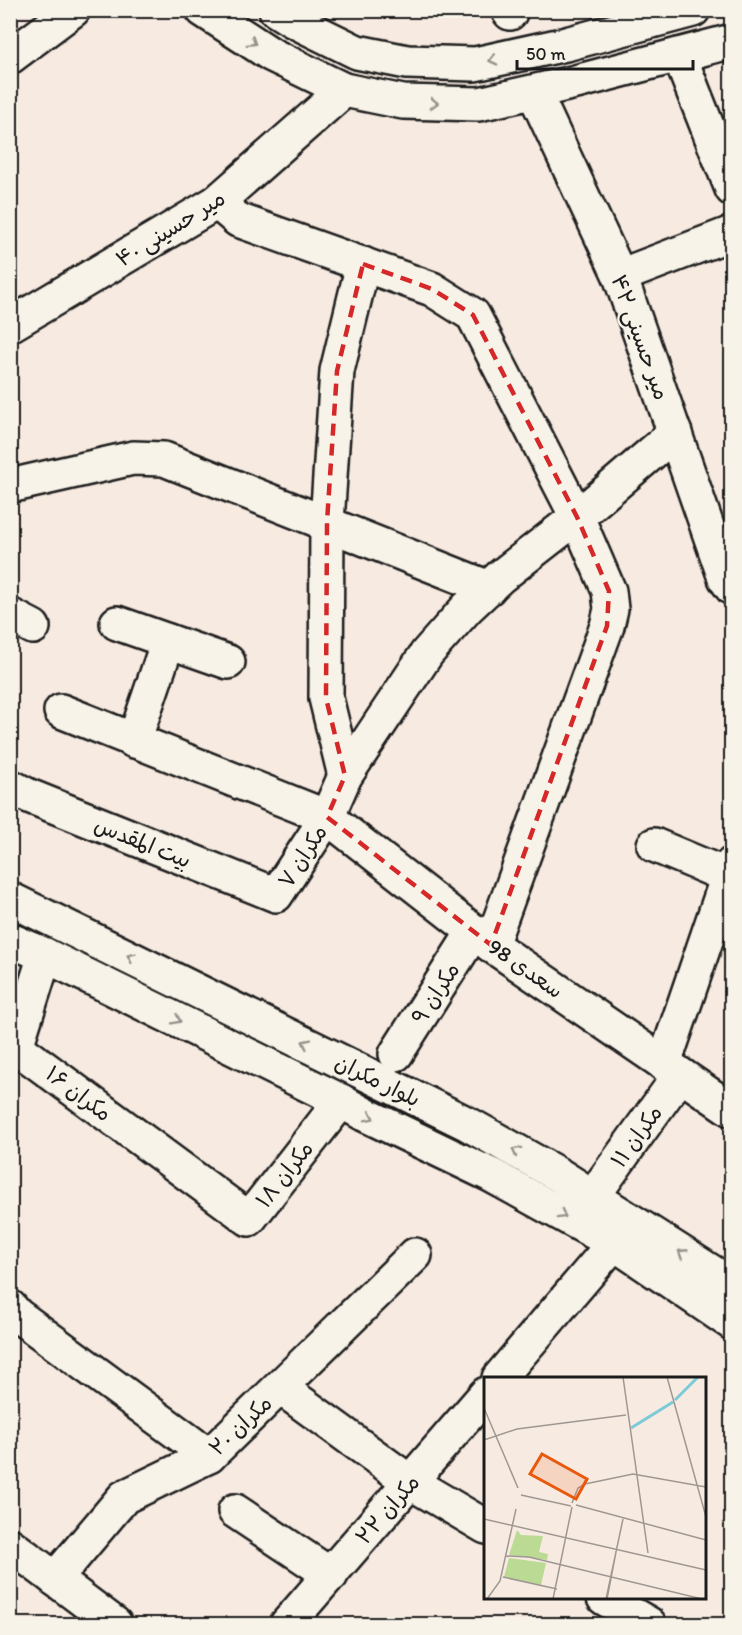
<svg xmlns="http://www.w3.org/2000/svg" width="742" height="1635" font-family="Itim,'Playpen Sans Arabic',sans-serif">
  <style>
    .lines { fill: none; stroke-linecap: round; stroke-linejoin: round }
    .minor-casing { stroke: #1c1c1c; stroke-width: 38 }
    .major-casing { stroke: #1c1c1c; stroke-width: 38 }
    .minor { stroke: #f7f3e8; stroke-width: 33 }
    .major { stroke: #f7f3e8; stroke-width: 33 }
    .oneway { stroke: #94928c }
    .marked { fill: none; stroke: #d62828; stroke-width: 4.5; stroke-dasharray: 12 8; stroke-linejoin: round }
    .labels { text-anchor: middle; stroke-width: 4.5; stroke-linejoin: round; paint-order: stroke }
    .street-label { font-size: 22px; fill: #1c1c1c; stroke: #f7f3e8 }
    .inset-river { fill: none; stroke: #7bcad7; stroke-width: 3 }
    .inset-road { fill: none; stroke: #9f9892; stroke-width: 1.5 }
    .view { fill: #e8590c; fill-opacity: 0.15; stroke: #e8590c; stroke-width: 3 }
    .inset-edge { fill: none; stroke: #1c1c1c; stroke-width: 3 }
  </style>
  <rect width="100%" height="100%" fill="#f7eae1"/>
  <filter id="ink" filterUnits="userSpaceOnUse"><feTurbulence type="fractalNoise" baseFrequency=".0167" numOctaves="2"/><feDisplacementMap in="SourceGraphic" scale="12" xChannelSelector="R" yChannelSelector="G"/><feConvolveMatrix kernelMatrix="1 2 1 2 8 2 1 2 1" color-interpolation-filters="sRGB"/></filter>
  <g filter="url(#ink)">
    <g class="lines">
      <g class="minor-casing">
        <g id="minor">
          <polyline points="508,10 510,13"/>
          <polyline points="679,55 732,189"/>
          <polyline points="10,57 73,10"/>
          <polyline points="534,92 620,276 725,578 732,588"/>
          <polyline points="217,202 238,220 432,289 473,315 577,517 609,591 611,609 607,626 491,945"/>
          <polyline points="620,276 732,233"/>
          <polyline points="10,325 217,202 344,90"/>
          <polyline points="10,486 133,458 164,459 489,588"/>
          <polyline points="10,615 33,627"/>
          <polyline points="117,623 228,662"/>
          <polyline points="61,711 327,817 491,945 732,1110"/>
          <polyline points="134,741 168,641"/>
          <polyline points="345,776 326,698 327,522 337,371 363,264"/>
          <polyline points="10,786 29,796 276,895 327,817 345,776 427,653 467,608 500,577 577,517 675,433"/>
          <polyline points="654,845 728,876"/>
          <polyline points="10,899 468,1124 559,1175 732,1285"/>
          <polyline points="10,940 45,955 341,1101 364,1114 491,1175 614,1243 732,1323"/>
          <polyline points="45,955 16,1047 249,1219 341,1101"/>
          <polyline points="396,1054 474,931"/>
          <polyline points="664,1064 732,864"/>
          <polyline points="593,1196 680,1075"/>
          <polyline points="10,1307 17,1315 209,1456"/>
          <polyline points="499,1378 614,1243"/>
          <polyline points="281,1388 410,1482 486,1527"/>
          <polyline points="235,1511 331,1575"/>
          <polyline points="10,1545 115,1624"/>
          <polyline points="55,1579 124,1497 209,1456 415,1255"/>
          <polyline points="604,1598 649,1624"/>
          <polyline points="287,1624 486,1394"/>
        </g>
      </g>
      <g class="major-casing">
        <g id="major">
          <polyline points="203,10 272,55 344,90 403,102 479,104 576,82 732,41"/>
          <polyline points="276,10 292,20 357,52 407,62 475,64 566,44 693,10"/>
        </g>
      </g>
      <use href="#minor" class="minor"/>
      <use href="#major" class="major"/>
    </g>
    <defs><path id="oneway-chevron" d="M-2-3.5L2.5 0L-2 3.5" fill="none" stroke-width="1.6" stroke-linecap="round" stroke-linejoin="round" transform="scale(1.5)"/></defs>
    <g class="oneway">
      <use href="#oneway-chevron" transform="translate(252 42) rotate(32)"/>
      <use href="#oneway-chevron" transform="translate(493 60) rotate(167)"/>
      <use href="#oneway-chevron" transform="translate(434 103) rotate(2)"/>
      <use href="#oneway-chevron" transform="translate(131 957) rotate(-154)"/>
      <use href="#oneway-chevron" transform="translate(177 1020) rotate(26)"/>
      <use href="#oneway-chevron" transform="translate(306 1043) rotate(-154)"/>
      <use href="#oneway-chevron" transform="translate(370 1117) rotate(26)"/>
      <use href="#oneway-chevron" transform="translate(516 1151) rotate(-151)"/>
      <use href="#oneway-chevron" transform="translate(562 1215) rotate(29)"/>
      <use href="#oneway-chevron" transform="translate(682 1253) rotate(-147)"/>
    </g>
  </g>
  <path class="marked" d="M 363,264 L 432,289 L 473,315 L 577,517 L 609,591 L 607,626 L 491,945 L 327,817 L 345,776 L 326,698 L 327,522 L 337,371 Z"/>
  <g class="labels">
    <g class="street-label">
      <text transform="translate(170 228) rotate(-32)" y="8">میر حسینی ۴۰</text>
      <text transform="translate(641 337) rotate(70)" y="8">میر حسینی ۴۲</text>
      <text transform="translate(143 842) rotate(22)" y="8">بیت المقدس</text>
      <text transform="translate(302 856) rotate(-57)" y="8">مکران ۷</text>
      <text transform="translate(526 968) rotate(35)" y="8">سعدی 98</text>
      <text transform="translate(435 993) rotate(-57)" y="8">مکران ۹</text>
      <text transform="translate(378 1080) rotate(26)" y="8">بلوار مکران</text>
      <text transform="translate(79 1093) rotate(37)" y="8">مکران ۱۶</text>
      <text transform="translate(636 1136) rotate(-54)" y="8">مکران ۱۱</text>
      <text transform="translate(284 1174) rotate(-52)" y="8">مکران ۱۸</text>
      <text transform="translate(240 1425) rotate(-43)" y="8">مکران ۲۰</text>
      <text transform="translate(387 1509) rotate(-49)" y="8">مکران ۲۲</text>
    </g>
  </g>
  <g transform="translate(484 1377)">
    <rect width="222" height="222" fill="#f7eae1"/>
    <path d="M 33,153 L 37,158 L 59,159 L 55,175 L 64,177 L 63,183 L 25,178 ZM 25,181 L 62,186 L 57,208 L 20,200 Z" fill="#bbda93"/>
    <path class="inset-river" d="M 191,23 L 214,0M 147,51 L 189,25"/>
    <path class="inset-road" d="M 139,0 L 164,176M 183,0 L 222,140M 0,31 L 34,111M 0,63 L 33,52 L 142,38M 37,118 L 87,129M 88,126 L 94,111 L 101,107 L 149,97 L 222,110M 92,128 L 222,163M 0,142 L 222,193M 132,175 L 139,142M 22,179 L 45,180 L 218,222M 19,200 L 73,212M 3,222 L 16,204 L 32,132M 69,222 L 88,130M 122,222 L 132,175 L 123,222"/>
    <path class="view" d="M 58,77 L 103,102 L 92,122 L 46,97 Z"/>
    <rect width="222" height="222" class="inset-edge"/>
  </g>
  <rect width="742" height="1635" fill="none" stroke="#f7f3e8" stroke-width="36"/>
  <rect x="18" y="18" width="706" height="1599" fill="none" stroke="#1c1c1c" stroke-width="2" filter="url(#ink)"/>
  <path d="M517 60v9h176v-9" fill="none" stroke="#1c1c1c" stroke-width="3"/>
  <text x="526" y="60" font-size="18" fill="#1c1c1c" stroke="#f7f3e8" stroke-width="4.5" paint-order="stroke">50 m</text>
</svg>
